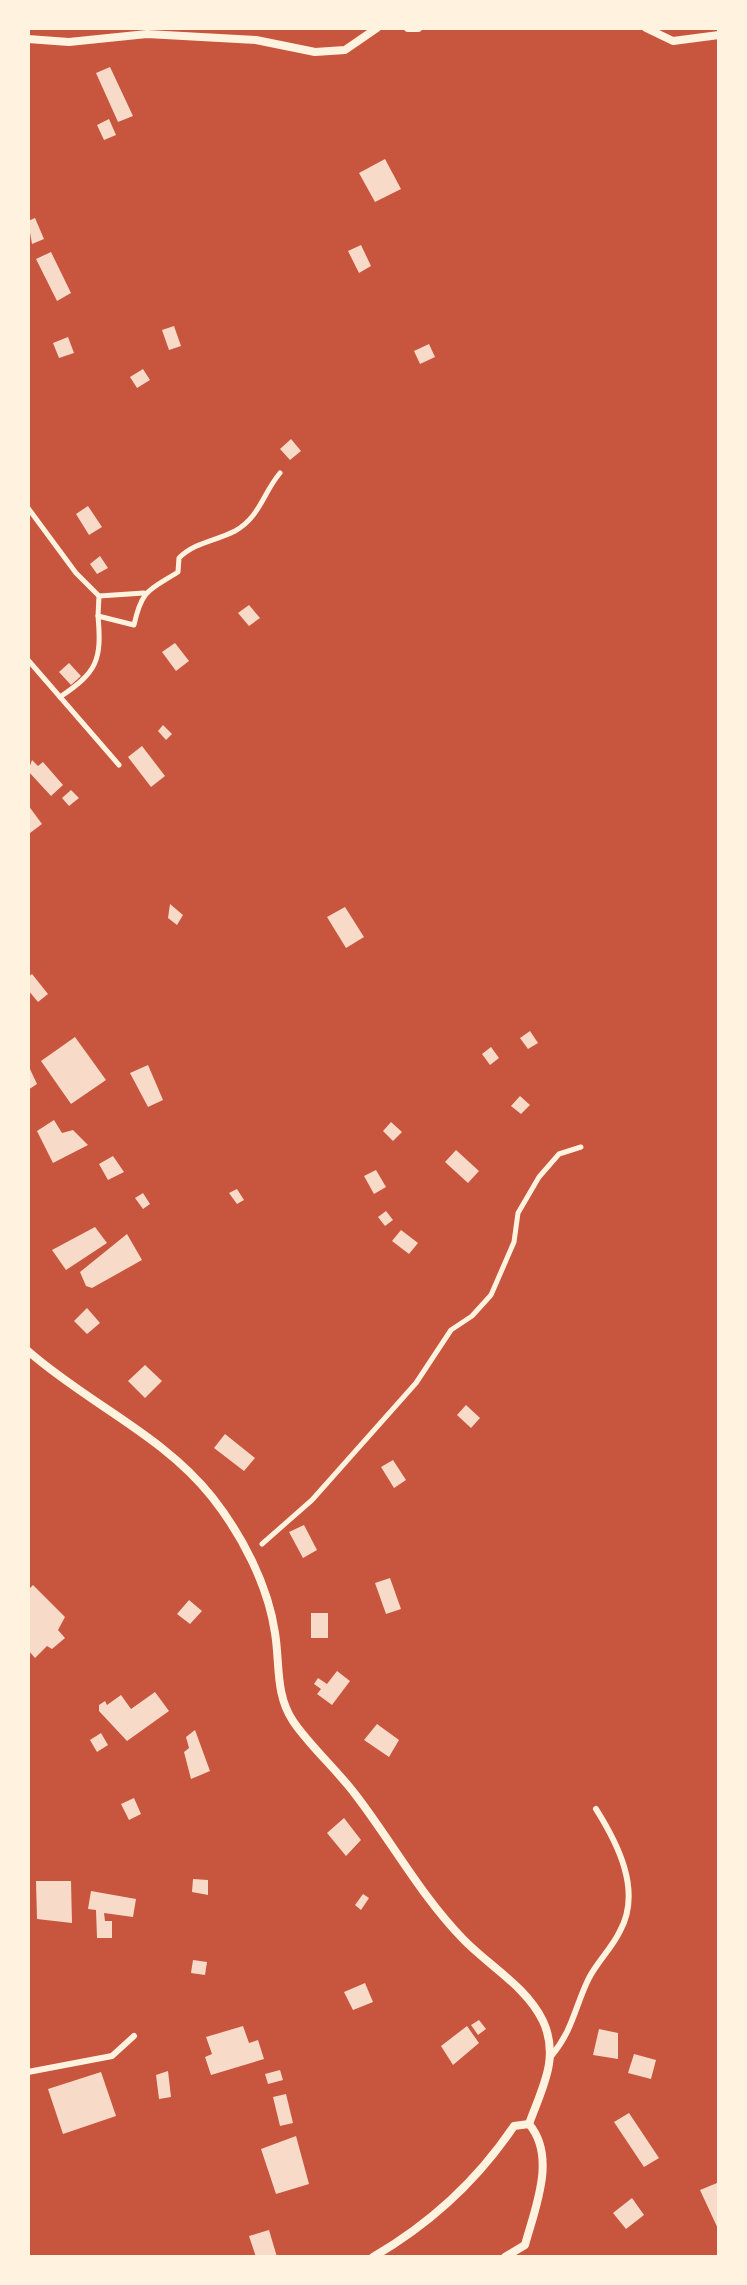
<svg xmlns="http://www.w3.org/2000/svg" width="747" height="2285" font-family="Figtree,sans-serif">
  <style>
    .building { fill: #f7dbc8 }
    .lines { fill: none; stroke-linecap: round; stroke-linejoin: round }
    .path { stroke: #fff3e0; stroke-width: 5 }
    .service { stroke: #fff3e0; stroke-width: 6 }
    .minor { stroke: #fff3e0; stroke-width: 8 }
  </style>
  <rect width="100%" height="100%" fill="#c8553d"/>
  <g class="building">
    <polygon points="110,67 133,116 118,122 96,73"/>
    <polygon points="109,119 116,135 104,140 97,125"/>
    <polygon points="385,159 401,189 375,202 359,173"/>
    <polygon points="35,218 44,239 32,244 28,221"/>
    <polygon points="361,245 371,266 359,273 348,251"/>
    <polygon points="51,252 71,293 57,301 36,259"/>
    <polygon points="174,326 181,346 169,350 162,330"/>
    <polygon points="68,337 74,353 59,358 53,343"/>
    <polygon points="429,344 435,357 420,364 414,351"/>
    <polygon points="143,369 150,380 137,388 130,377"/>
    <polygon points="291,439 301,451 290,460 280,449"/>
    <polygon points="88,506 102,527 89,535 76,514"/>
    <polygon points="100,556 108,568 97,574 90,564"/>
    <polygon points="249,605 260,618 249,626 238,613"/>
    <polygon points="175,643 189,661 176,671 162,652"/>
    <polygon points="69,663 81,676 71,685 59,672"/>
    <polygon points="163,725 172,734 166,740 158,731"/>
    <polygon points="142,746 165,776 151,787 128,757"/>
    <polygon points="32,760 38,766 43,762 63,785 51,796 28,771"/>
    <polygon points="71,790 79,798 69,806 62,798"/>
    <polygon points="28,805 42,824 30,833 28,830"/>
    <polygon points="170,904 183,915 177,925 168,918"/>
    <polygon points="345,907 364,937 346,948 327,917"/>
    <polygon points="32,974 48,994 38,1002 28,990 28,977"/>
    <polygon points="530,1031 538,1043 528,1049 520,1038"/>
    <polygon points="75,1037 106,1080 71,1104 41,1061"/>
    <polygon points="491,1047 499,1058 490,1065 482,1054"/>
    <polygon points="148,1065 163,1100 148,1107 130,1073"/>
    <polygon points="30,1069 37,1084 28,1090 28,1070"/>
    <polygon points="520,1096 530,1105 521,1114 511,1106"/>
    <polygon points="54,1120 62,1133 73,1130 88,1145 53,1163 37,1131"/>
    <polygon points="391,1122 402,1132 393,1141 383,1131"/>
    <polygon points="456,1150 479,1171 468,1183 445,1162"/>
    <polygon points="113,1156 124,1172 108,1180 99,1164"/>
    <polygon points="376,1170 386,1187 374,1194 364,1176"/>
    <polygon points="237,1189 244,1200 237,1204 229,1193"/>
    <polygon points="143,1193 150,1204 143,1209 135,1198"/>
    <polygon points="386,1211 393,1220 385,1226 378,1217"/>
    <polygon points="95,1227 107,1243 66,1270 52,1250"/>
    <polygon points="401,1230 418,1243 409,1254 392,1241"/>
    <polygon points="127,1234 142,1260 92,1288 86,1286 80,1272"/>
    <polygon points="87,1308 100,1323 87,1334 74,1321"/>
    <polygon points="145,1365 162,1381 145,1398 128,1381"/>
    <polygon points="466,1405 480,1418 471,1428 457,1415"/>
    <polygon points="225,1434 255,1458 244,1471 214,1448"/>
    <polygon points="393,1460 406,1480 394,1488 381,1467"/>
    <polygon points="304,1525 317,1550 303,1558 289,1532"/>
    <polygon points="390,1578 401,1609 386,1614 375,1583"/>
    <polygon points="33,1585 65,1617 58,1630 65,1638 52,1649 47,1646 35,1658 28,1650 28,1590"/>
    <polygon points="189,1600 202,1611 190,1624 177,1614"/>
    <rect x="311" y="1613" width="17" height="25"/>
    <polygon points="337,1671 350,1681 332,1705 317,1694 321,1689 314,1684 318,1678 327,1684"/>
    <polygon points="155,1692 169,1711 127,1741 99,1711 99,1705 105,1701 107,1705 121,1695 131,1709"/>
    <polygon points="377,1724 399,1740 389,1757 364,1740"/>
    <polygon points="195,1730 210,1771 191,1779 184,1752 189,1748 186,1737"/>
    <polygon points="101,1733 108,1745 97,1752 90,1740"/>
    <polygon points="134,1798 141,1814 129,1820 121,1804"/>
    <polygon points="344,1818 361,1840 346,1856 327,1833"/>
    <polygon points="193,1879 208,1880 208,1895 192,1892"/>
    <polygon points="36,1881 71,1881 72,1923 37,1919"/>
    <polygon points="91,1891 136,1899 133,1917 104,1913 105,1921 112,1921 112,1938 97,1938 96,1910 88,1909"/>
    <polygon points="363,1894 369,1898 361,1910 355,1905"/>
    <polygon points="193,1960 207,1962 205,1975 191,1973"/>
    <polygon points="365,1983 373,2002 353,2010 344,1992"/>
    <polygon points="479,2020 486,2029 478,2035 471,2025"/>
    <polygon points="243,2026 249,2043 258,2040 264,2059 211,2075 205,2057 212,2054 206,2037"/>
    <polygon points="467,2026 479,2043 453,2065 441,2046"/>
    <polygon points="599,2029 618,2033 618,2059 593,2055"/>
    <polygon points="634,2054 656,2060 651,2079 628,2073"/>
    <polygon points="280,2070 283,2080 268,2084 265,2074"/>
    <polygon points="168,2071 171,2097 159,2099 156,2075"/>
    <polygon points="101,2072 116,2116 63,2134 48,2089"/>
    <polygon points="286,2094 293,2123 280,2126 273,2097"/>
    <polygon points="629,2113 659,2158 644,2167 614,2122"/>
    <polygon points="296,2136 309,2184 276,2194 261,2149"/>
    <polygon points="717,2183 719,2188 719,2231 700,2190"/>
    <polygon points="632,2198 644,2215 626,2229 613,2213"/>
    <polygon points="269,2230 277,2257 256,2257 249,2236"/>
  </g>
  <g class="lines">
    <g class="path">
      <polyline points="28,508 76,573 99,596 98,616"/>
      <polyline points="99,596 144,593"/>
      <polyline points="28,660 119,765"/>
      <path d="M 60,697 C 97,672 102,661 98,616 L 134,625 C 142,588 150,590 178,572 L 179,558 C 195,542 216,541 235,531 C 260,517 263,493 280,473"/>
      <polyline points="262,1544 312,1500 416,1383 451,1330 472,1316 491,1295 514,1242 518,1213 539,1177 559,1154 581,1147"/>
    </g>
    <g class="service">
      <path d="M 552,2055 C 573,2030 575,2006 589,1978 C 598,1961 612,1948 620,1931 C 642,1891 618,1844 596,1809"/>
      <polyline points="28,2072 112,2056 134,2036"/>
    </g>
    <g class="minor">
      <polyline points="408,28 418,28"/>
      <polyline points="646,28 673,41 719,35"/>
      <polyline points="28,39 69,42 147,34 256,40 315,52 345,50 377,28"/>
      <path d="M 28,1351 C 87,1403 163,1435 212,1497 C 242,1535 268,1585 275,1633 C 280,1663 275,1694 293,1721 C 308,1744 337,1770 355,1794 C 392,1842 421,1896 463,1939 C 489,1966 526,1986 543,2021 C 560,2058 542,2088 529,2124"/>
      <path d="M 373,2257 C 430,2224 477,2181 514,2126 L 529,2124"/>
      <path d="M 505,2257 L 525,2245 C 535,2208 557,2157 529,2124"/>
    </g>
  </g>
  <rect width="747" height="2285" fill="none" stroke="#fff3e0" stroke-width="60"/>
</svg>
